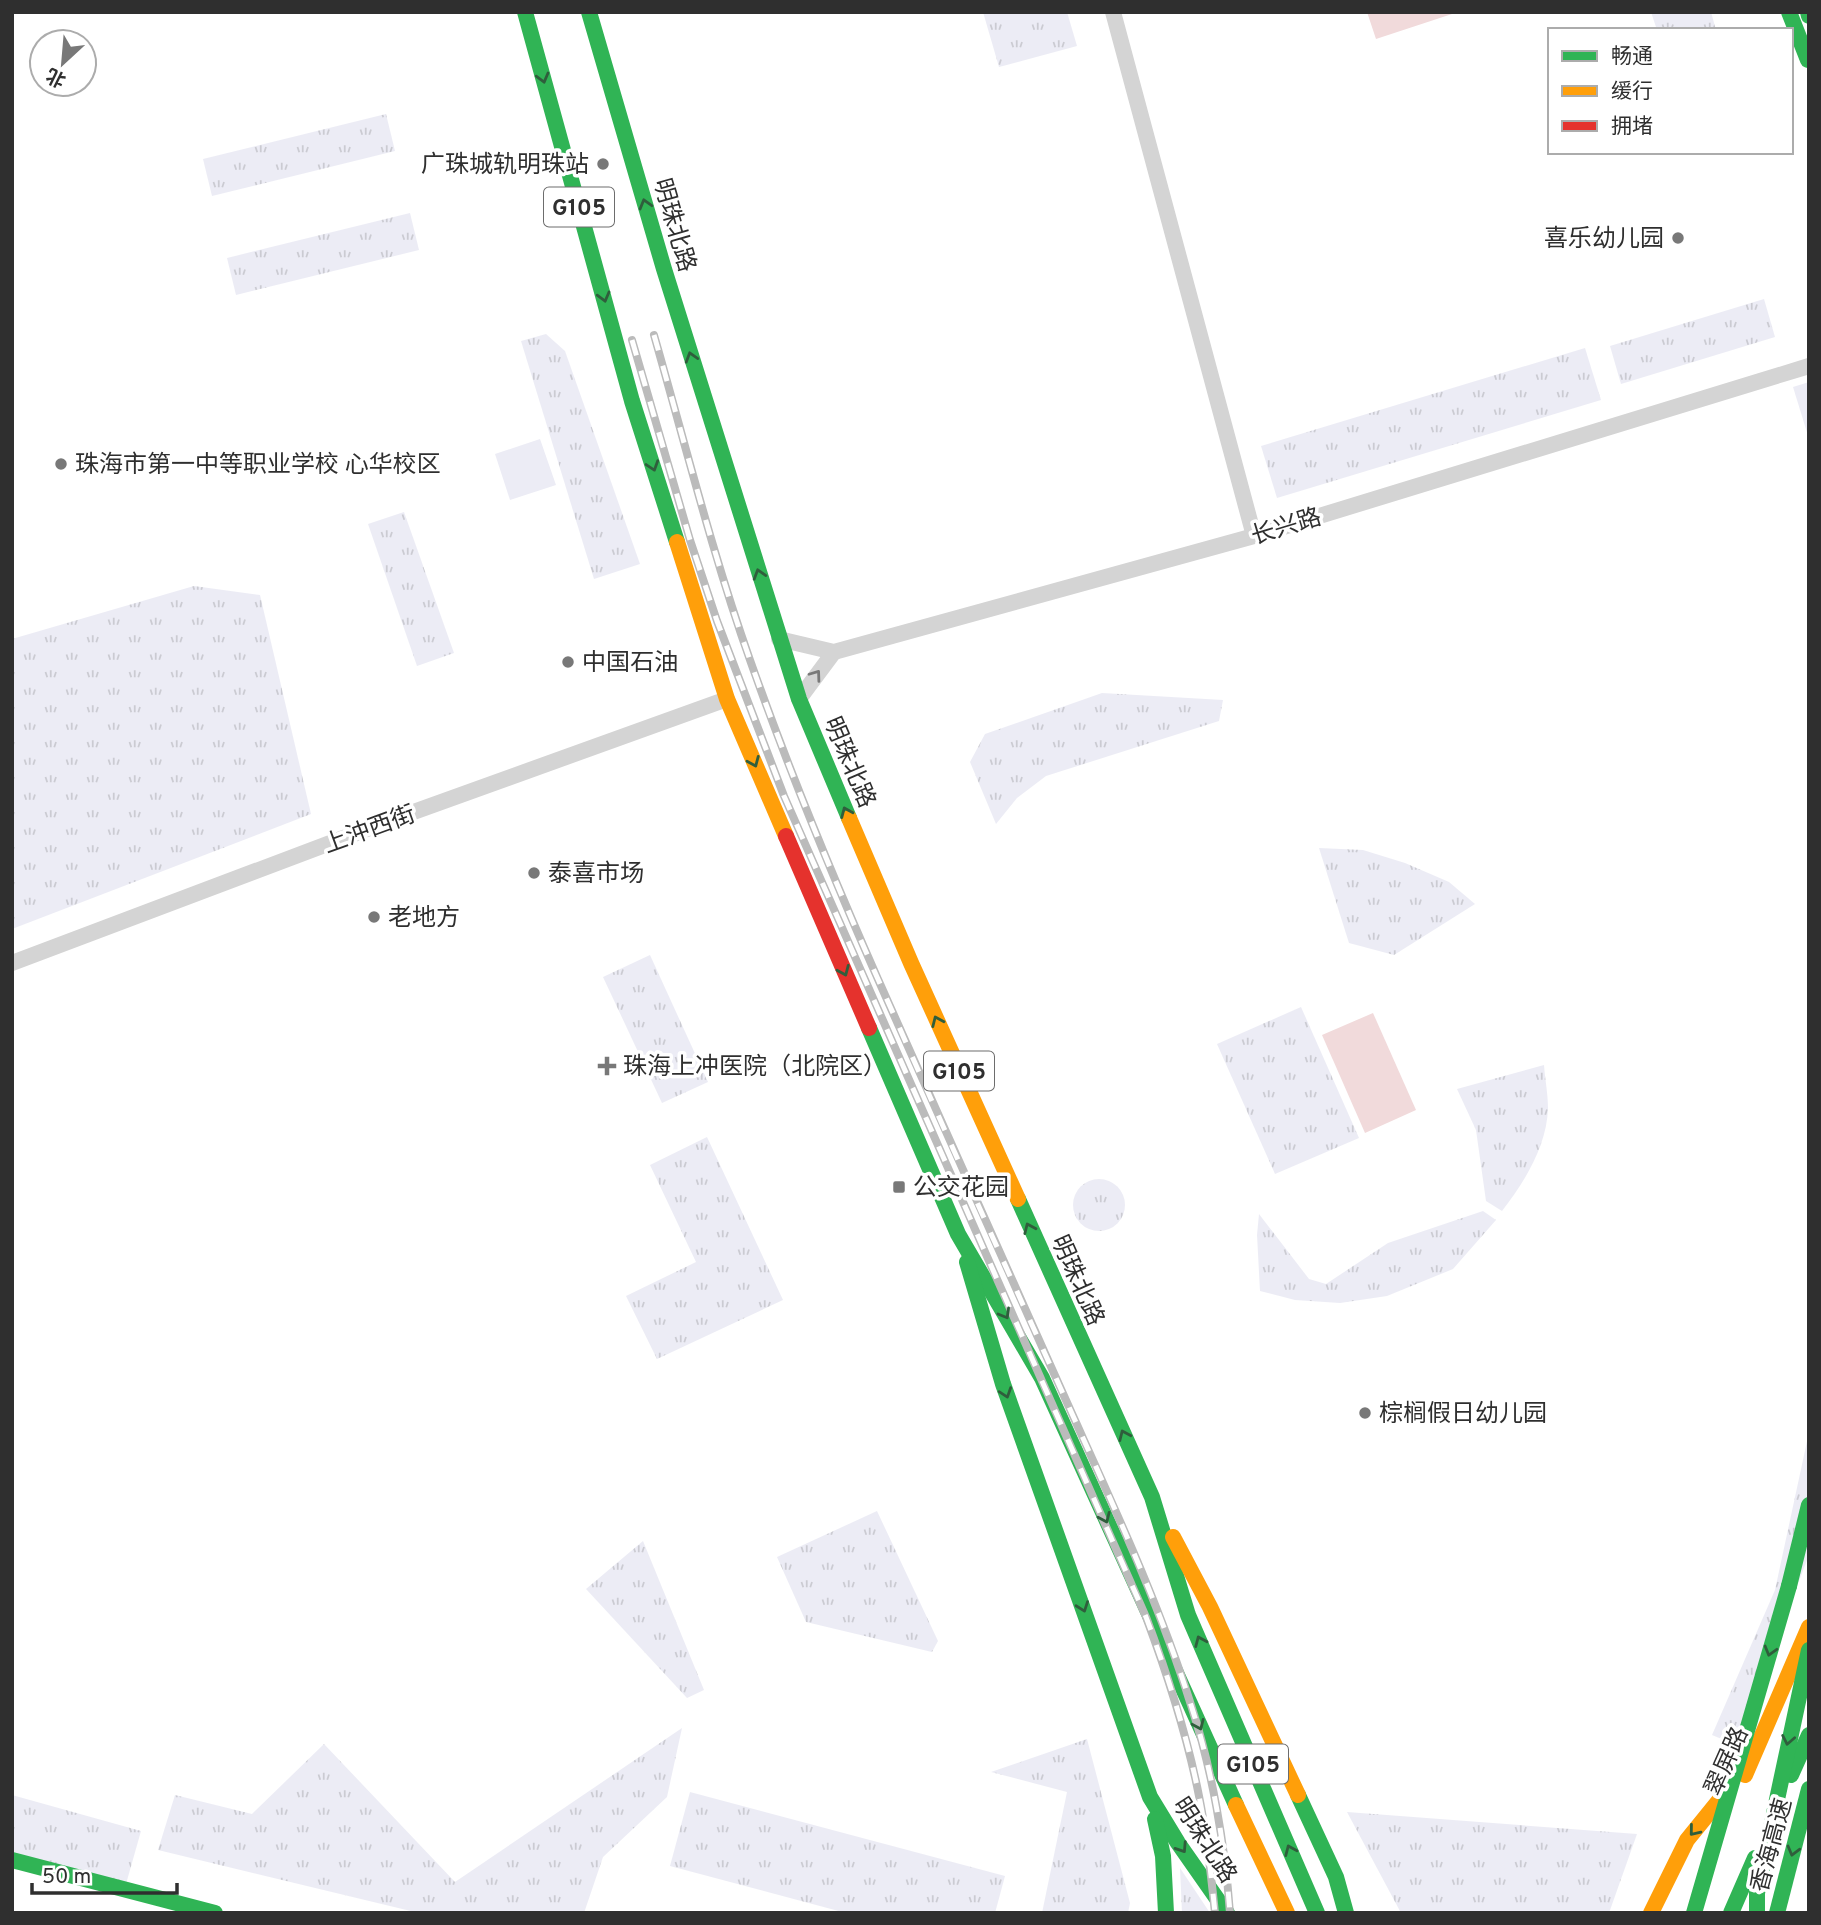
<svg xmlns="http://www.w3.org/2000/svg" width="1821" height="1925" font-family="Overpass,'Noto Sans SC',sans-serif">
  <style>
    .grass { fill: url(#grass-tufts) }
    .park { fill: #ececf5 }
    .water { fill: #f1dadb }
    .lines { fill: none; stroke-linecap: round; stroke-linejoin: round }
    .street { stroke: #d4d4d4; stroke-width: 16 }
    .fast { stroke: #30b455; stroke-width: 16 }
    .slow { stroke: #ff9f0a; stroke-width: 16 }
    .jam { stroke: #e5322d; stroke-width: 16 }
    .rail-casing { stroke: #bbb; stroke-width: 8 }
    .rail { stroke: #fff; stroke-width: 5; stroke-dasharray: 16; stroke-linecap: butt }
    .fast-bridge { stroke: #30b455; stroke-width: 16 }
    .oneway { stroke: #2f5e3c }
    .oneway2 { stroke: #797979 }
    .poi-dot { fill: #787878; stroke: #fff; stroke-width: 2.5 }
    .labels { text-anchor: middle; stroke-width: 7; stroke-linejoin: round; paint-order: stroke }
    .shield { fill: #fff; stroke: #6d6d6d; stroke-width: 2 }
    .shield-label { font-size: 23px; font-weight: bold; fill: #2f2f2f }
    .poi-label { font-size: 24px; fill: #2f2f2f; stroke: #fff; text-anchor: start }
    .street-label { font-size: 24px; fill: #2f2f2f; stroke: #fff }
  </style>
  <defs>
    <pattern id="grass-tufts" width="24" height="20" patternUnits="userSpaceOnUse" patternTransform="scale(1.75)"><rect width="24" height="20" fill="#ececf5"/><path d="M3 7l-1-3M5 7V3M7 7l1-3M15 17l-1-3M17 17v-4M19 17l1-3" fill="none" stroke="#cbcbd2"/></pattern>
  </defs>
  <rect width="100%" height="100%" fill="#fff"/>
  <g class="grass">
    <polygon points="983,12 1067,12 1077,46 999,67"/>
    <polygon points="1651,12 1711,12 1716,30 1657,30"/>
    <polygon points="386,114 395,151 212,196 203,159"/>
    <polygon points="410,213 419,250 236,295 227,258"/>
    <polygon points="1764,299 1775,337 1621,384 1610,346"/>
    <polygon points="546,334 565,351 640,564 594,579 521,341"/>
    <polygon points="1585,348 1601,400 1277,498 1261,446"/>
    <polygon points="1809,382 1809,439 1793,387"/>
    <polygon points="404,512 454,653 417,666 368,524"/>
    <polygon points="194,586 260,595 311,814 12,929 12,639"/>
    <polygon points="1102,693 1223,700 1219,721 1046,776 1017,798 996,824 970,762 985,734"/>
    <polygon points="1319,848 1363,850 1405,863 1449,882 1475,904 1394,955 1349,943"/>
    <polygon points="650,955 708,1082 662,1103 603,977"/>
    <polygon points="1301,1007 1359,1138 1275,1174 1217,1044"/>
    <path d="M 1544,1065 C 1545,1079 1548,1094 1548,1108 C 1547,1146 1524,1183 1502,1211 L 1486,1201 L 1476,1130 L 1457,1089 Z"/>
    <polygon points="707,1137 783,1300 657,1359 626,1296 696,1262 650,1165"/>
    <circle cx="1099" cy="1205" r="26"/>
    <polygon points="1483,1211 1496,1220 1453,1269 1387,1296 1340,1303 1295,1300 1260,1291 1257,1235 1259,1214 1309,1279 1326,1284 1388,1243"/>
    <polygon points="1809,1432 1809,1555 1736,1745 1712,1735 1775,1590"/>
    <polygon points="877,1511 938,1641 932,1652 806,1622 777,1557"/>
    <polygon points="643,1541 704,1690 687,1698 586,1589"/>
    <polygon points="682,1728 667,1797 603,1857 584,1913 419,1913 158,1850 175,1795 252,1814 324,1744 455,1882"/>
    <polygon points="1087,1739 1130,1903 1128,1913 1042,1913 1067,1792 991,1772"/>
    <polygon points="690,1792 1005,1876 995,1913 846,1913 670,1866"/>
    <polygon points="12,1795 141,1831 126,1884 12,1853"/>
    <polygon points="1347,1812 1637,1834 1609,1913 1401,1913"/>
    <polygon points="1180,1868 1210,1913 1182,1913"/>
  </g>
  <polygon class="park" points="540,439 556,485 510,500 495,454"/>
  <g class="water">
    <polygon points="1367,12 1452,12 1452,14 1376,39"/>
    <polygon points="1373,1013 1416,1110 1365,1133 1322,1035"/>
  </g>
  <g class="lines">
    <g class="street">
      <polyline points="1113,12 1254,536"/>
      <polyline points="779,639 834,652 1254,536 1809,366"/>
      <polyline points="799,699 834,652"/>
      <polyline points="12,963 383,823 727,699"/>
    </g>
    <g class="fast">
      <polyline points="525,12 632,401 677,542"/>
      <polyline points="589,12 664,269 799,699 849,818"/>
      <polyline points="1789,12 1808,60"/>
      <polyline points="1808,12 1809,16"/>
      <polyline points="869,1028 958,1234 1042,1378 1236,1805"/>
      <polyline points="1018,1199 1152,1497 1188,1615 1317,1913"/>
      <polyline points="967,1262 1003,1384 1150,1797 1178,1843 1227,1913"/>
      <polyline points="1789,1586 1809,1505"/>
      <polyline points="1791,1775 1809,1735"/>
      <polyline points="1298,1795 1336,1877 1346,1913"/>
      <polyline points="1155,1819 1163,1856 1166,1913"/>
      <polyline points="12,1860 215,1913"/>
      <polyline points="1731,1913 1755,1858"/>
      <polyline points="1777,1913 1809,1789"/>
    </g>
    <g class="slow">
      <polyline points="677,542 727,699 786,836"/>
      <polyline points="849,818 911,963 1018,1199"/>
      <polyline points="1173,1537 1210,1607 1298,1795"/>
      <polyline points="1745,1775 1809,1627"/>
      <polyline points="1236,1805 1287,1913"/>
      <polyline points="1651,1913 1687,1840 1730,1787"/>
    </g>
    <polyline class="jam" points="786,836 869,1028"/>
    <g class="rail-casing">
      <g id="rail">
        <path d="M 654,335 C 685,443 712,553 750,660 C 792,779 841,897 893,1013 C 951,1145 1010,1276 1069,1407 C 1113,1505 1159,1603 1191,1705 C 1212,1769 1225,1845 1230,1913"/>
        <path d="M 632,340 L 690,540 L 717,621 L 784,796 L 1146,1617 C 1168,1676 1187,1735 1199,1796 C 1207,1835 1211,1874 1215,1913"/>
      </g>
    </g>
    <use href="#rail" class="rail"/>
    <g class="fast-bridge">
      <polyline points="1694,1913 1789,1586"/>
      <polyline points="1757,1913 1757,1893 1809,1650"/>
    </g>
  </g>
  <defs><path id="oneway-chevron" d="M-2-3.5L2.5 0L-2 3.5" fill="none" stroke-width="1.6" stroke-linecap="round" stroke-linejoin="round" transform="scale(1.75)"/></defs>
  <g class="oneway">
    <use href="#oneway-chevron" transform="translate(543 78) rotate(75)"/>
    <use href="#oneway-chevron" transform="translate(645 204) rotate(-106)"/>
    <use href="#oneway-chevron" transform="translate(604 297) rotate(75)"/>
    <use href="#oneway-chevron" transform="translate(691 357) rotate(-107)"/>
    <use href="#oneway-chevron" transform="translate(653 466) rotate(72)"/>
    <use href="#oneway-chevron" transform="translate(759 574) rotate(-107)"/>
    <use href="#oneway-chevron" transform="translate(754 762) rotate(67)"/>
    <use href="#oneway-chevron" transform="translate(846 812) rotate(-113)"/>
    <use href="#oneway-chevron" transform="translate(844 971) rotate(67)"/>
    <use href="#oneway-chevron" transform="translate(937 1021) rotate(-114)"/>
    <use href="#oneway-chevron" transform="translate(1029 1228) rotate(-114)"/>
    <use href="#oneway-chevron" transform="translate(1005 1314) rotate(60)"/>
    <use href="#oneway-chevron" transform="translate(1006 1393) rotate(71)"/>
    <use href="#oneway-chevron" transform="translate(1124 1435) rotate(-114)"/>
    <use href="#oneway-chevron" transform="translate(1105 1518) rotate(66)"/>
    <use href="#oneway-chevron" transform="translate(1083 1607) rotate(70)"/>
    <use href="#oneway-chevron" transform="translate(1200 1641) rotate(-113)"/>
    <use href="#oneway-chevron" transform="translate(1770 1651) rotate(106)"/>
    <use href="#oneway-chevron" transform="translate(1199 1725) rotate(66)"/>
    <use href="#oneway-chevron" transform="translate(1788 1740) rotate(101)"/>
    <use href="#oneway-chevron" transform="translate(1694 1831) rotate(129)"/>
    <use href="#oneway-chevron" transform="translate(1182 1848) rotate(57)"/>
    <use href="#oneway-chevron" transform="translate(1290 1850) rotate(-113)"/>
    <use href="#oneway-chevron" transform="translate(1793 1851) rotate(105)"/>
  </g>
  <use class="oneway2" href="#oneway-chevron" transform="translate(816 675) rotate(-54)"/>
  <g class="poi-dot">
    <circle cx="603" cy="164" r="7"/>
    <circle cx="1678" cy="238" r="7"/>
    <circle cx="61" cy="464" r="7"/>
    <circle cx="568" cy="662" r="7"/>
    <circle cx="534" cy="873" r="7"/>
    <circle cx="374" cy="917" r="7"/>
    <path d="M603.5 1055.5h7v7h7v7h-7v7h-7v-7h-7v-7h7z"/>
    <rect x="892" y="1180" width="14" height="14" rx="3.5"/>
    <circle cx="1365" cy="1413" r="7"/>
  </g>
  <g class="labels">
    <g class="shield">
      <rect x="544" y="187.5" width="70" height="39" rx="5"/>
      <rect x="924" y="1051.5" width="70" height="39" rx="5"/>
      <rect x="1218" y="1744.5" width="70" height="39" rx="5"/>
    </g>
    <g class="shield-label">
      <text x="579" y="215">G105</text>
      <text x="959" y="1079">G105</text>
      <text x="1253" y="1772">G105</text>
    </g>
    <g class="poi-label">
      <text x="589" y="172" text-anchor="end">广珠城轨明珠站</text>
      <text x="1664" y="246" text-anchor="end">喜乐幼儿园</text>
      <text x="75" y="472">珠海市第一中等职业学校 心华校区</text>
      <text x="582" y="670">中国石油</text>
      <text x="548" y="881">泰喜市场</text>
      <text x="388" y="925">老地方</text>
      <text x="623" y="1074">珠海上冲医院（北院区）</text>
      <text x="913" y="1195">公交花园</text>
      <text x="1379" y="1421">棕榈假日幼儿园</text>
    </g>
    <g class="street-label">
      <text transform="translate(675 225) rotate(74)" y="8">明珠北路</text>
      <text transform="translate(1286 526) rotate(-17)" y="8">长兴路</text>
      <text transform="translate(850 762) rotate(67)" y="8">明珠北路</text>
      <text transform="translate(369 829) rotate(-20)" y="8">上沖西街</text>
      <text transform="translate(1078 1280) rotate(66)" y="8">明珠北路</text>
      <text transform="translate(1726 1761) rotate(-66)" y="8">翠屏路</text>
      <text transform="translate(1205 1840) rotate(57)" y="8">明珠北路</text>
      <text transform="translate(1771 1845) rotate(-75)" y="8">香海高速</text>
    </g>
  </g>
  <rect width="1821" height="1925" fill="none" stroke="#2f2f2f" stroke-width="28"/>
  <rect x="1548" y="28" width="245" height="126" fill="#ffffff" stroke="#acacac" stroke-width="2"/>
  <rect x="1562" y="51" width="35" height="10" fill="#30b455" stroke="#acacac" stroke-width="2"/>
  <text x="1611" y="63" font-size="21" fill="#2f2f2f">畅通</text>
  <rect x="1562" y="86" width="35" height="10" fill="#ff9f0a" stroke="#acacac" stroke-width="2"/>
  <text x="1611" y="98" font-size="21" fill="#2f2f2f">缓行</text>
  <rect x="1562" y="121" width="35" height="10" fill="#e5322d" stroke="#acacac" stroke-width="2"/>
  <text x="1611" y="133" font-size="21" fill="#2f2f2f">拥堵</text>
  <g transform="translate(63 63) rotate(206)"><circle r="33" fill="#ffffff" stroke="#acacac" stroke-width="2"/>
  <path d="M0-5L12 26L0 18L-12 26Z" fill="#787878"/>
  <text y="-10" font-size="19" font-weight="bold" text-anchor="middle" fill="#2f2f2f">北</text>
  </g>
  <path d="M32 1883v10h145v-10" fill="none" stroke="#2f2f2f" stroke-width="3.5"/>
  <text x="42" y="1883" font-size="21" fill="#2f2f2f" stroke="#ffffff" stroke-width="5" paint-order="stroke">50 m</text>
</svg>
